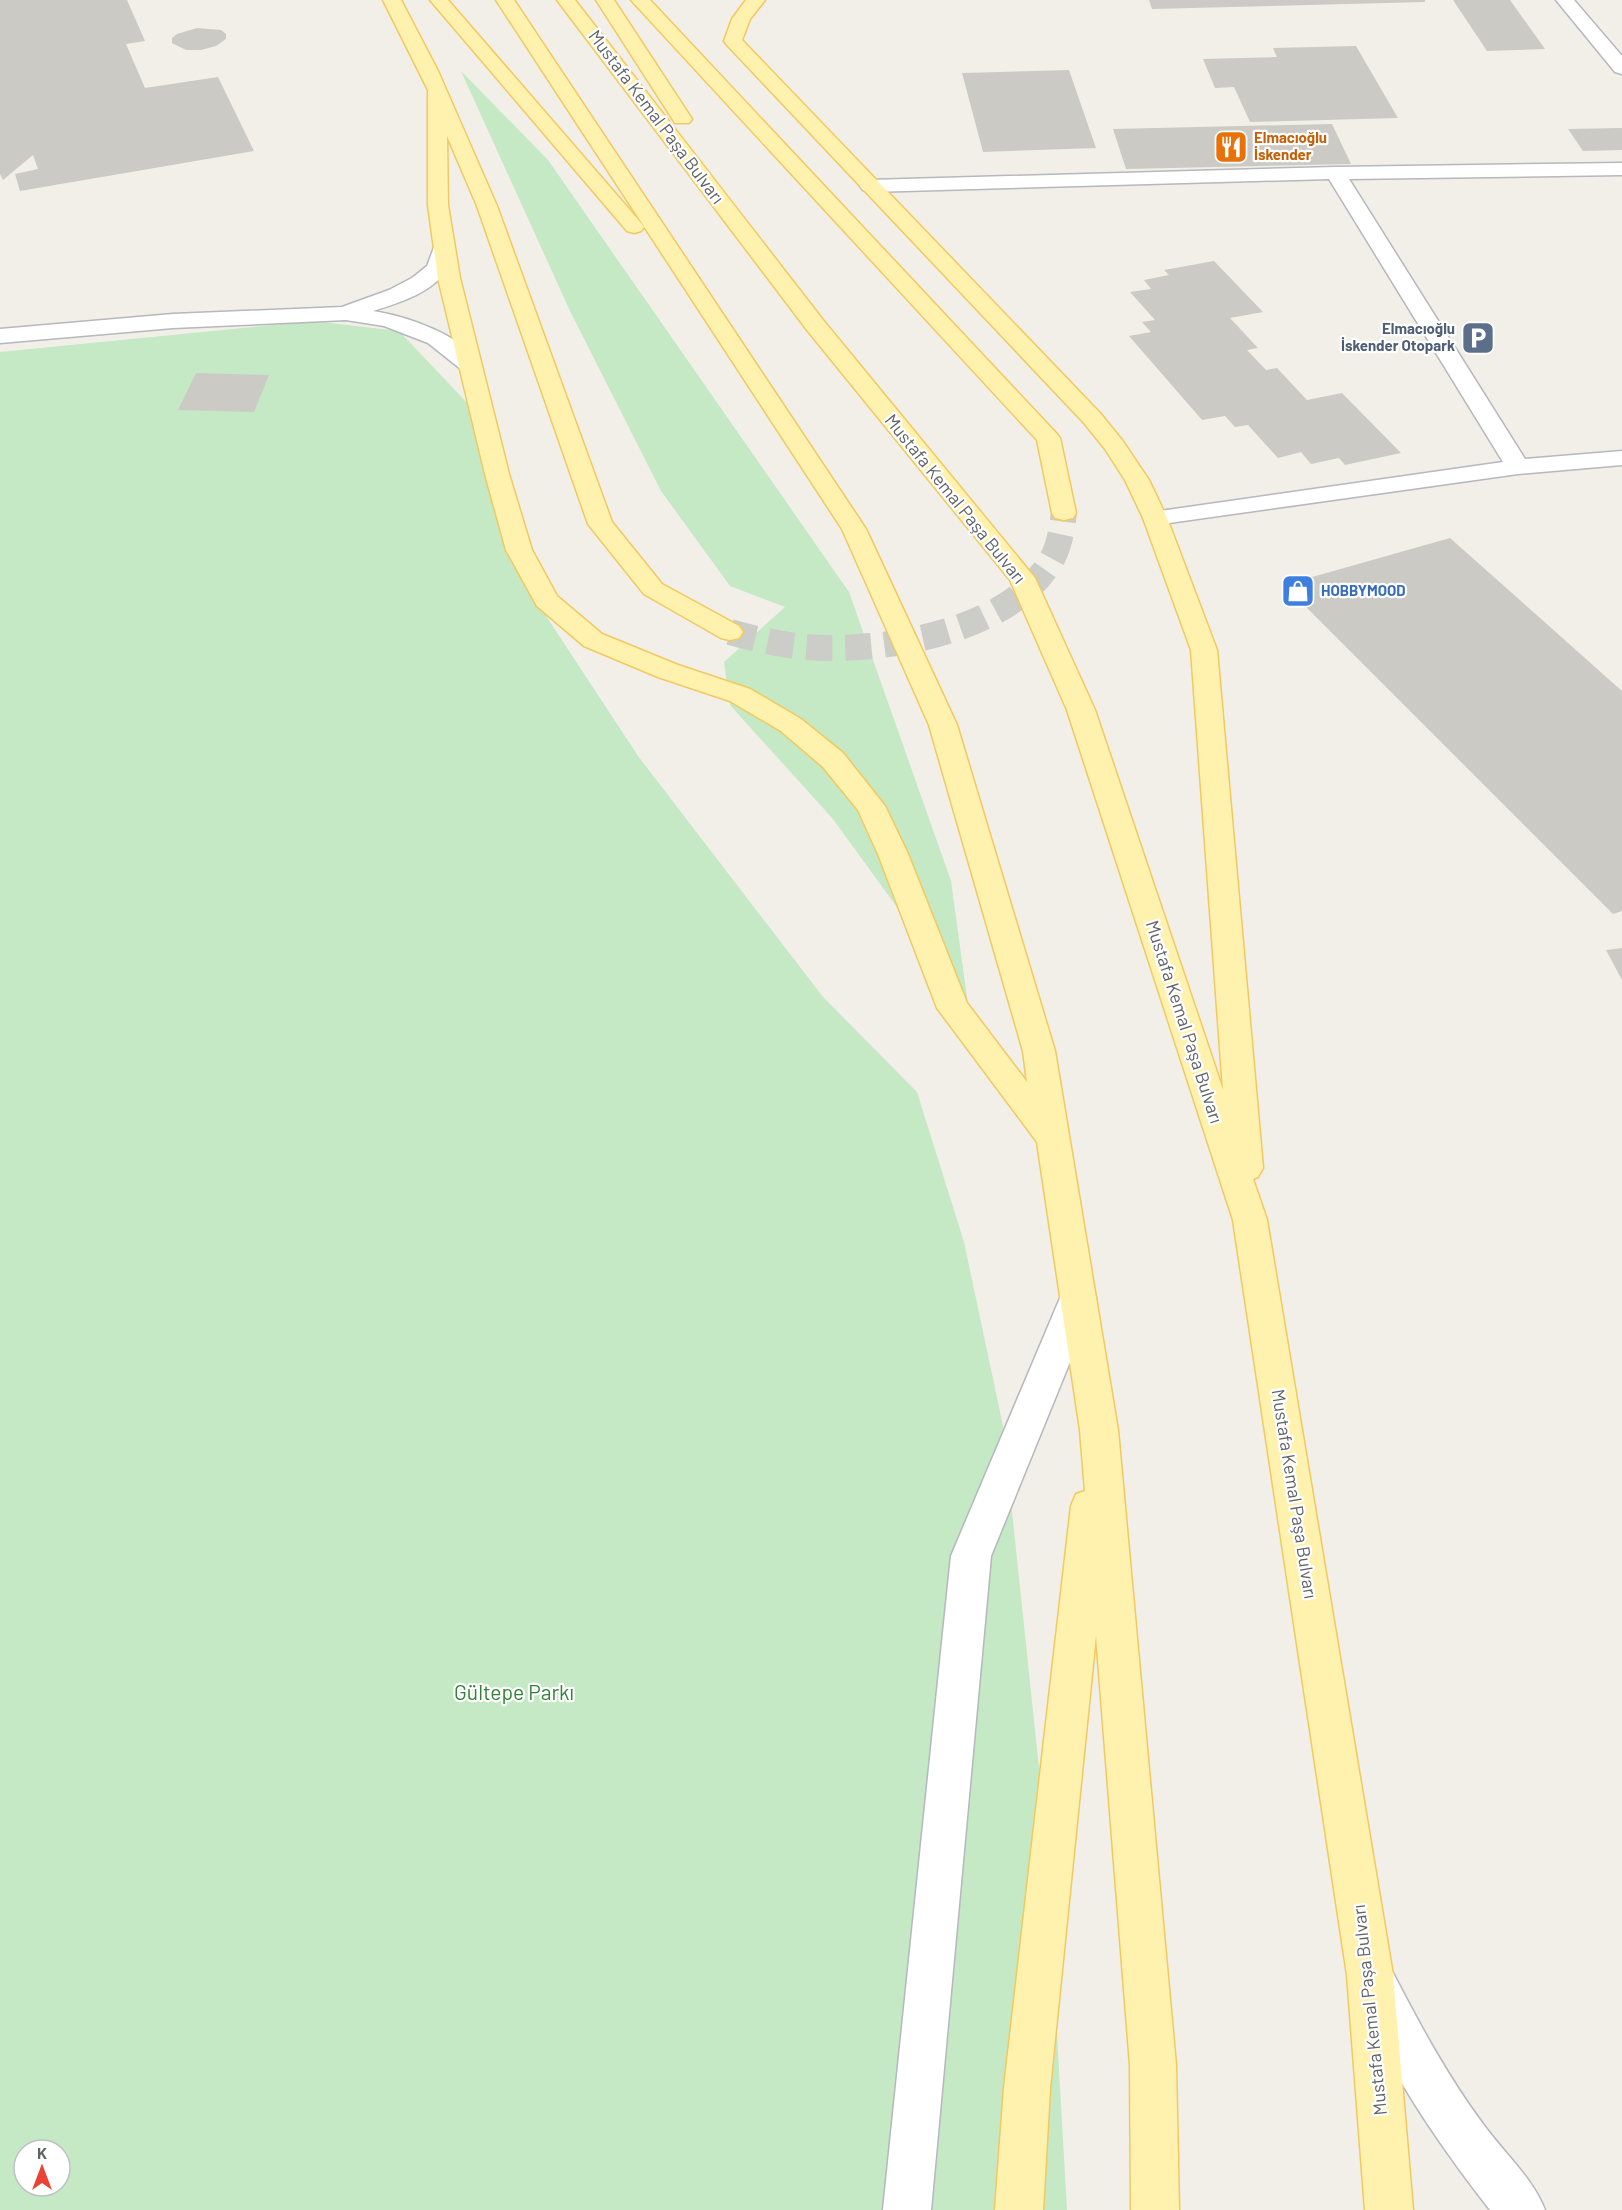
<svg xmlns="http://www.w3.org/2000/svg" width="1622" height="2210" font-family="Barlow,sans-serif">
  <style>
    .green { fill: #c5e8c5; fill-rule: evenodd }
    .building { fill: #cccac5 }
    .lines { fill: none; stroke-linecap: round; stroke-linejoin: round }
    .major-tunnel { stroke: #ccccc8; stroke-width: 26; stroke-dasharray: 26 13; stroke-linecap: butt }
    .minor-casing { stroke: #b5b8bc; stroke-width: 3 }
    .major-casing { stroke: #f2c960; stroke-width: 3 }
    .minor { fill: #fff; fill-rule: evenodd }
    .major { fill: #fff2af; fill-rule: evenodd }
    .labels { text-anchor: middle; stroke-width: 4.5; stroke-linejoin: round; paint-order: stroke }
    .far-food-label { font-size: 15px; font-weight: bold; fill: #c56008; stroke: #fff; text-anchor: start }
    .far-service-label { font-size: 15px; font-weight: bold; fill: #4e5e75; stroke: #fff; text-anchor: end }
    .far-shop-label { font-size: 15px; font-weight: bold; fill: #366cbe; stroke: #fff; text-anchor: start }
    .street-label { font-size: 18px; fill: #5f6368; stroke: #fff }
    .near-park-label { font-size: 21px; fill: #348238; stroke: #fff }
  </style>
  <rect width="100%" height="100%" fill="#f1efe8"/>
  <g class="green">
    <polygon points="461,71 548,160 849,592 951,881 968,1005 833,819 730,705 724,662 785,607 730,586 661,491 570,311"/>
    <path d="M 313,321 L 399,331 L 470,406 L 510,561 L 638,756 L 823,997 L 917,1092 L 964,1242 L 1003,1426 L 1045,1825 L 1067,2210 L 0,2210 L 0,352 ZM 24,2150 L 60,2150 L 60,2186 L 24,2186 Z"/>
  </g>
  <g class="building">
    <polygon points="0,0 127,0 145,41 126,44 145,88 218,77 254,151 20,191 15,174 38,169 33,155 3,180 0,174"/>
    <polygon points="1149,0 1425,0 1425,2 1152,9"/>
    <polygon points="1453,0 1510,0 1545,49 1487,51"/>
    <polygon points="197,28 221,30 226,34 226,39 216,46 201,50 186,50 172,43 172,38 177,34"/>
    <polygon points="1356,46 1398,118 1250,122 1234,87 1215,88 1203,59 1277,57 1273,48"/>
    <polygon points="1069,70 1096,148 983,152 962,73"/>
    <polygon points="1332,124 1351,164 1126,169 1113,129"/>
    <polygon points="1622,128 1622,150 1583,151 1568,129"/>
    <polygon points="1214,261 1263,312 1230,318 1258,348 1247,350 1266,370 1277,368 1307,400 1342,393 1401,453 1345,465 1339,458 1311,464 1301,452 1278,458 1248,425 1235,427 1225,416 1202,420 1129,336 1151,332 1142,322 1155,320 1130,292 1151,289 1144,280 1169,275 1164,270"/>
    <polygon points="196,373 269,375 254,412 178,410"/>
    <polygon points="1450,538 1622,691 1622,911 1613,914 1284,585"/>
    <polygon points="1622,948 1622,980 1606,950"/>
  </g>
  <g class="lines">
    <path class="major-tunnel" d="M 730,632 C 755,639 781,645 806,647 C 882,653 1014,632 1053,557 C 1060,543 1062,528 1064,513"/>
    <g class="minor-casing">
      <g id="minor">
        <polygon points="1556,0 1574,0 1622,56 1622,74 1615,72"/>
        <polygon points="1622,163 1622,175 1349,179 1525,459 1622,451 1622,465 1518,474 1155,525 1146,523 1143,518 1146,513 1503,462 1329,179 870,192 863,190 860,186 863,182 870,180 1335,167"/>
        <path d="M 443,240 L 450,242 L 453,246 C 452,254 451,262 447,269 C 433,293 398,303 373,311 C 409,317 460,334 481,365 L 478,370 L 470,372 L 462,370 L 428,343 L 384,326 L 346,320 L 173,328 L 0,343 L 0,329 L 173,314 L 342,307 L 389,290 L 412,278 L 427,266 L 436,242 Z"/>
        <polygon points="1078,1283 1091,1288 1096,1298 991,1556 931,2210 883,2210 951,1556 1060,1298 1065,1288"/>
        <path d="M 1377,1966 L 1393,1973 C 1420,2025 1448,2077 1483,2124 C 1504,2153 1532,2177 1545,2210 L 1490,2210 C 1437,2142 1388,2070 1354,1989 L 1361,1973 Z"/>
      </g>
    </g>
    <g class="major-casing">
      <g id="major">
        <polygon points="383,0 401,0 438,71 497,206 612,522 662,584 739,626 743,632 739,638 730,640 721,638 644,594 588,524 477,206 447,136 448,205 460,278 509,474 532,550 557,596 602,634 678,665 750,689 801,719 843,753 885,806 908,854 967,1003 1027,1082 1023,1051 929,725 842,529 496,0 514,0 866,529 957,725 1055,1051 1118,1430 1176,2065 1179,2210 1131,2210 1130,2065 1096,1635 1050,2088 1043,2210 995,2210 1004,2088 1071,1506 1076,1494 1085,1491 1080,1430 1037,1142 937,1008 878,854 858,810 823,767 781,731 730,701 658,677 584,646 537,606 506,550 485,474 438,278 428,205 428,90"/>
        <polygon points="430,0 448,0 641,223 644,227 641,231 634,233 627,231"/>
        <polygon points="557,0 575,0 823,320 1035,578 1095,710 1223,1090 1191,650 1143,518 1125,480 1105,449 1084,423 727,45 724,41 732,19 746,0 765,0 750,19 742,40 1100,413 1122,440 1149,480 1167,518 1217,650 1263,1168 1258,1177 1253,1179 1267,1220 1393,1975 1413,2210 1365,2210 1347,1975 1233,1220 1067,710 1010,580 807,330"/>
        <polygon points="596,0 614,0 692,119 689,123 675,123"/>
        <polygon points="631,0 650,0 1056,433 1060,438 1076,513 1073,518 1064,520 1055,518 1052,513 1037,440"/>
      </g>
    </g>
    <use href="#minor" class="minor"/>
    <use href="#major" class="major"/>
  </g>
  <defs>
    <g id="restaurant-square" transform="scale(1.725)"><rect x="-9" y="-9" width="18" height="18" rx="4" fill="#e8710a" stroke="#fff"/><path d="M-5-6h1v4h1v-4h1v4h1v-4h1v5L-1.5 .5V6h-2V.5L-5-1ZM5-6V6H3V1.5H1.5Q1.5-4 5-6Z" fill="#fff"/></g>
    <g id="parking-square" transform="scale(1.725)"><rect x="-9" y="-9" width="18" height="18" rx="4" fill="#5c6f8a" stroke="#fff"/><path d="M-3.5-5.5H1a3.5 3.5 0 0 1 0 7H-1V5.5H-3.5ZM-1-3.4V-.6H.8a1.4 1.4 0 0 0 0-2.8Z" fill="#fff"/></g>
    <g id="shop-square" transform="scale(1.725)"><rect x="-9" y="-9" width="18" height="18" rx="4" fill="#3f7fe0" stroke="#fff"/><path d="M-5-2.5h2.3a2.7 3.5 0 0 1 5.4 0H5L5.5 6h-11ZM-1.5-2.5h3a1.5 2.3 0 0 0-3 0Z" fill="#fff"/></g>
  </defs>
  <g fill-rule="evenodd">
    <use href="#restaurant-square" x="1231" y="147"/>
    <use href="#parking-square" x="1478" y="338"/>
    <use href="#shop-square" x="1298" y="591"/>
  </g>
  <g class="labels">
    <g class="far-food-label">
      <text x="1254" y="143">Elmacıoğlu<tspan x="1254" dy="17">İskender</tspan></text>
    </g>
    <g class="far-service-label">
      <text x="1455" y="334">Elmacıoğlu<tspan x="1455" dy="17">İskender Otopark</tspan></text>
    </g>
    <g class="far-shop-label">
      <text x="1321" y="596">HOBBYMOOD</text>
    </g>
    <g class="street-label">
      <text transform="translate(656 117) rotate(53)" y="6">Mustafa Kemal Paşa Bulvarı</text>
      <text transform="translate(955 499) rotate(51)" y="6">Mustafa Kemal Paşa Bulvarı</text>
      <text transform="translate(1184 1022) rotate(72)" y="6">Mustafa Kemal Paşa Bulvarı</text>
      <text transform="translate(1294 1494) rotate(81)" y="6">Mustafa Kemal Paşa Bulvarı</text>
      <text transform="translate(1370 2010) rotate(-96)" y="6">Mustafa Kemal Paşa Bulvarı</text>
    </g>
    <g class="near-park-label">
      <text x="514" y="1700">Gültepe Parkı</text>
    </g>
  </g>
  <g transform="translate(42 2168)"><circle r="28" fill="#ffffff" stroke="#bfc1c3" stroke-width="1.5"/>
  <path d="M0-4.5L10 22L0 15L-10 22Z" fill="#ea4335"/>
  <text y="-9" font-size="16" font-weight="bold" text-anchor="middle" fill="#5f6368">K</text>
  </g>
</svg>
